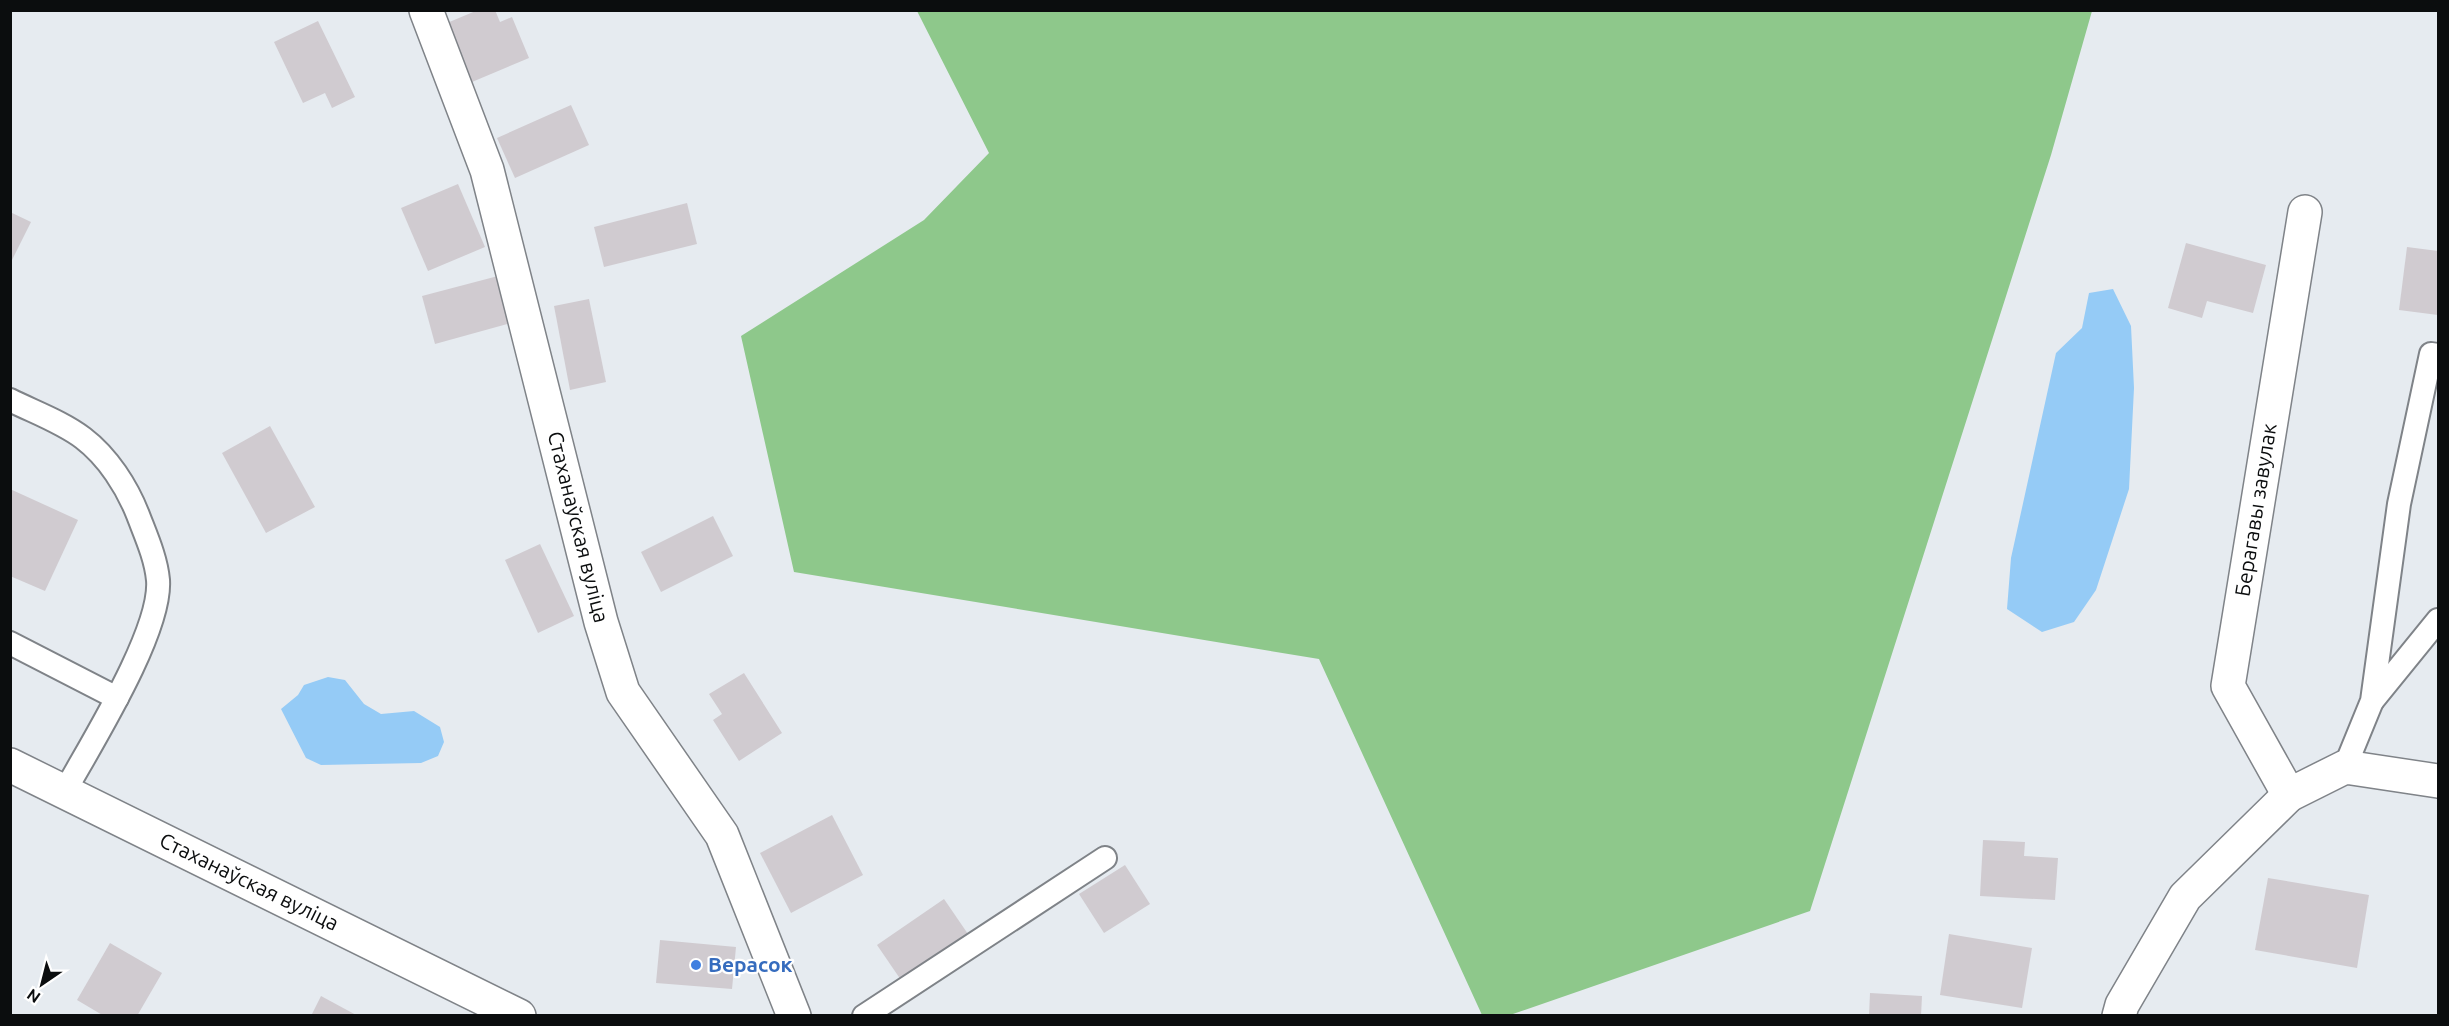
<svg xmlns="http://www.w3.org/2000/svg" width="2449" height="1026" font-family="Ubuntu,sans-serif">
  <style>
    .forest { fill: #8ec88b }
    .water { fill: #95cbf6 }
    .building { fill: #d0cbd0 }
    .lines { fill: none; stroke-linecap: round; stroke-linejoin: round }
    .service-casing { stroke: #7f8388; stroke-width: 26 }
    .minor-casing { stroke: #7f8388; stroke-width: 36 }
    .tertiary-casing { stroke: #7f8388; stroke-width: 36 }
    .service { stroke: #fff; stroke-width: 22 }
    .minor { stroke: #fff; stroke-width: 33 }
    .tertiary { stroke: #fff; stroke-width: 33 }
    .shop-dot { fill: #3f7fe0; stroke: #fff; stroke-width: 2 }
    .labels { text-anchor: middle; stroke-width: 4.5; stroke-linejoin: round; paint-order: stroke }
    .street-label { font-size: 21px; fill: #0b0d0e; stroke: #fff }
    .shop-label { font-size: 21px; font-weight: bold; fill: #366cbe; stroke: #fff; text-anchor: start }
  </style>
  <rect width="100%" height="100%" fill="#e6ebf0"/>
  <polygon class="forest" points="917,11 2092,11 2051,155 1810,911 1510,1015 1482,1015 1319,659 794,572 741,336 924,220 989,153"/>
  <g class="water">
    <polygon points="2113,289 2131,326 2134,388 2129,489 2096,590 2074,622 2042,632 2007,609 2011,558 2056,353 2082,328 2089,293"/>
    <polygon points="328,677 345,680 364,704 381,714 414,711 440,727 444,742 438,756 421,763 321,765 306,758 281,709 298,695 304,685"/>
  </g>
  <g class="building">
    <polygon points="478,10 495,10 500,22 512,17 529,58 472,82 447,23"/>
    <polygon points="318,21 355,97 332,108 325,93 303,103 274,42"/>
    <polygon points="571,105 589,145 515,178 497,138"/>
    <polygon points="458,184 485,247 428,271 401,208"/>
    <polygon points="687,203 697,244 604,267 594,227"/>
    <polygon points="10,212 31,222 10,264"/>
    <polygon points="2186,243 2266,265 2253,313 2207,301 2202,318 2168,308"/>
    <polygon points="2407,247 2438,251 2438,315 2399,310"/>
    <polygon points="498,276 511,323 435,344 422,296"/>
    <polygon points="589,299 606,382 570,390 554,306"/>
    <polygon points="270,426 315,507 266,533 222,453"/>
    <polygon points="10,489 78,520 45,591 10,576"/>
    <polygon points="713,516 733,556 661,592 641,552"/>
    <polygon points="540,544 574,616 538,633 505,560"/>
    <polygon points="744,673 782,733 739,761 713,720 722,714 709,694"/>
    <polygon points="832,815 863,875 791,913 760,853"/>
    <polygon points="1983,840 2025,842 2024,856 2058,858 2055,900 1980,896"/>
    <polygon points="1125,865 1150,904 1104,933 1079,894"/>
    <polygon points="2268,878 2369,895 2357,968 2255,950"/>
    <polygon points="944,899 968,934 901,980 877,945"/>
    <polygon points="1949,934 2032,948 2022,1008 1940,995"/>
    <polygon points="660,940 736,947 732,989 656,983"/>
    <polygon points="110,943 162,973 137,1016 104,1016 77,1000"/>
    <polygon points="1870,993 1922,996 1921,1016 1869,1016"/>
    <polygon points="321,996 358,1016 311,1016"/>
  </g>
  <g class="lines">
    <g class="service-casing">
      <g id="service">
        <path d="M 10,400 C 34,412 62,422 83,438 C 108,457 127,487 138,515 C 146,536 156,558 158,580 C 162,631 91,744 65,791"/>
        <polyline points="10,643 117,698"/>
        <polyline points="2373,700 2438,620"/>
        <polyline points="2345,767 2372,701 2399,504 2431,354 2438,355"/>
        <polyline points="864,1016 1105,858"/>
      </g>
    </g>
    <g class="minor-casing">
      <g id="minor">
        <polyline points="426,10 487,170 601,622 623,692 722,835 794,1016"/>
        <polyline points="2289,795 2228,686 2305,212"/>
        <polyline points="2119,1016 2122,1005 2185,897 2289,795 2345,767 2438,781"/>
      </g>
    </g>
    <g class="tertiary-casing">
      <polyline id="tertiary" points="10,765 519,1016"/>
    </g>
    <use href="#service" class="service"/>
    <use href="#minor" class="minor"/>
    <use href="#tertiary" class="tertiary"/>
  </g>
  <circle class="shop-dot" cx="696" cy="965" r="6"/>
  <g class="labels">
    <g class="street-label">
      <text transform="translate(2256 510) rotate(-81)" y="7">Берагавы завулак</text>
      <text transform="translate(578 527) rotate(76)" y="7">Стаханаўская вуліца</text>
      <text transform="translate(249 882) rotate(26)" y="7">Стаханаўская вуліца</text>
    </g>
    <g class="shop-label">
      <text x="708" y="972">Верасок</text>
    </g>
  </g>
  <rect width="2449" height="1026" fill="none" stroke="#0b0d0e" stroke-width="24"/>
  <g transform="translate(42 984) rotate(215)" stroke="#ffffff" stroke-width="4.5" paint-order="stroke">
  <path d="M0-4.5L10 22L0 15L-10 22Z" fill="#0b0d0e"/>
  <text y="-9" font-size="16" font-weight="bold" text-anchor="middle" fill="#0b0d0e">N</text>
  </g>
</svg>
